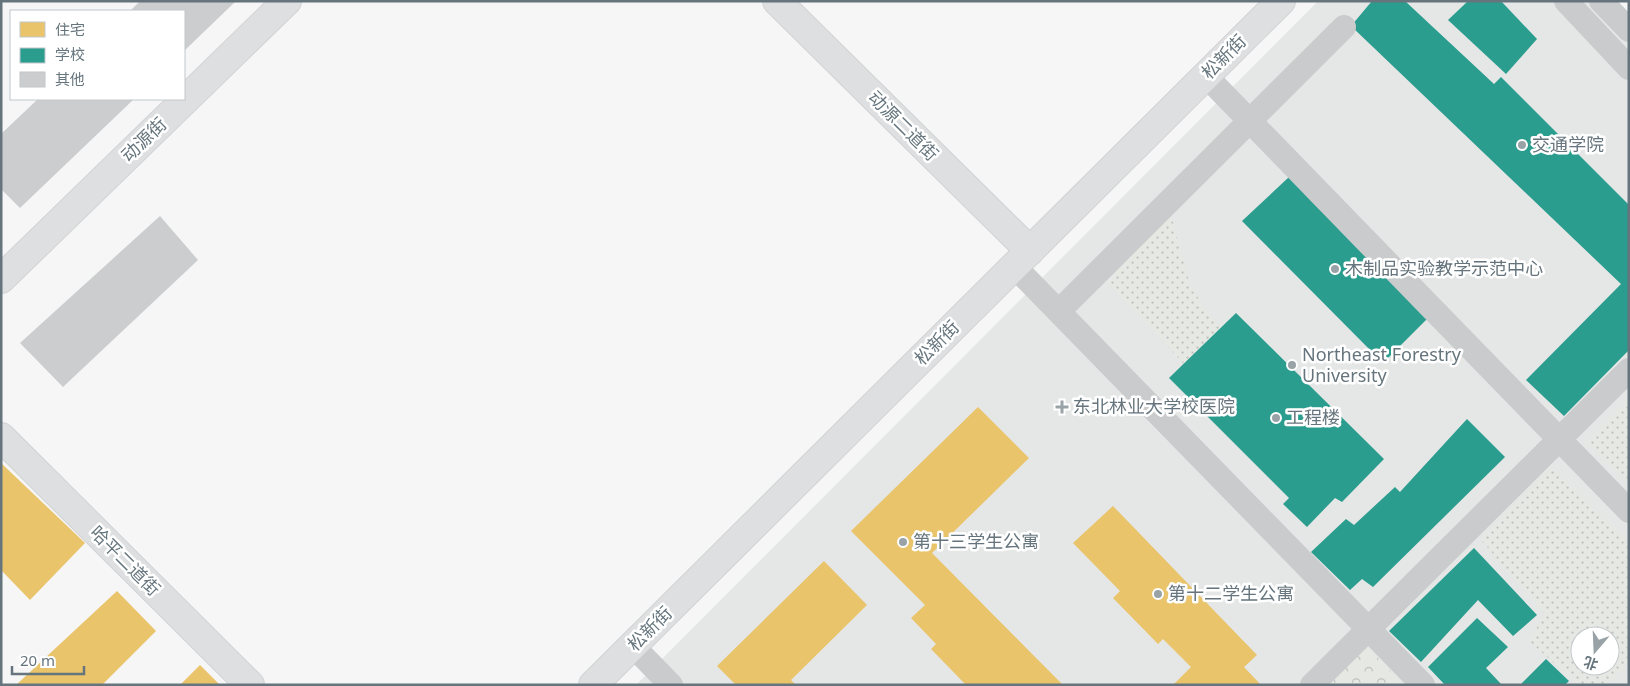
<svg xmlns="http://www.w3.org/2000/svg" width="1630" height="686" font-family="'Noto Sans','Noto Sans SC',sans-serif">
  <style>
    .built { fill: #e5e7e6; fill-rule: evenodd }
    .grass { fill: url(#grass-dots); fill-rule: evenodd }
    .forest { fill: url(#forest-crowns) }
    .homes { fill: #e9c46a }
    .schools { fill: #2a9d8f }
    .building { fill: #cccdce }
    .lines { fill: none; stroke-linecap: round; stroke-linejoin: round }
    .secondary-casing { stroke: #d2d3d4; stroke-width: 30 }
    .street { stroke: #c9cbcc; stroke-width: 24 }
    .secondary { stroke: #dedfe0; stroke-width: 28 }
    .poi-dot { fill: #98a2a7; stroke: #fff; stroke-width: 2 }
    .labels { text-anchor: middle; stroke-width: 5; stroke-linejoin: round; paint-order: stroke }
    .street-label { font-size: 18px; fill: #66757d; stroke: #fff }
    .poi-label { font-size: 18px; fill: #66757d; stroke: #fff; text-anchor: start }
  </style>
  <defs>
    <pattern id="grass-dots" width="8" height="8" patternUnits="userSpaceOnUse" patternTransform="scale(1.25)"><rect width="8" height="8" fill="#e6e8e4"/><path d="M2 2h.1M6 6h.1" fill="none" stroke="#bec1be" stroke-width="1.8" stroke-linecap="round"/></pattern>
    <pattern id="forest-crowns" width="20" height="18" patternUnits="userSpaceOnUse" patternTransform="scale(1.25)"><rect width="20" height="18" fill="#e6e8e4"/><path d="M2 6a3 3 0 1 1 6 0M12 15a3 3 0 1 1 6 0" fill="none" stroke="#bec1be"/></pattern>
  </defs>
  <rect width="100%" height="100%" fill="#f6f6f6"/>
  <path class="built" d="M 1318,1 L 1611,1 L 1629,19 L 1629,685 L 636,685 ZM 1580,636 L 1610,636 L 1610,666 L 1580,666 Z"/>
  <g class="grass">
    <polygon points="1171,215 1189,282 1204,308 1221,327 1184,364 1107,282"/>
    <polygon points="1629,399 1629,482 1588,441"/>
    <path d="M 1552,468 L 1629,544 L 1629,663 L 1607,685 L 1579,685 L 1529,641 L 1545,614 L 1481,540 ZM 1580,636 L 1610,636 L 1610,666 L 1580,666 Z"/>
  </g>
  <polygon class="forest" points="1364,643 1404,685 1322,685"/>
  <g class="homes">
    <polygon points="978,407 1029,458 932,553 1063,685 966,685 931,649 936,644 911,618 925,605 851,531"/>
    <polygon points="1,463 85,543 30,600 1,570"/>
    <polygon points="1113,506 1257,655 1244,667 1261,685 1173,685 1191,667 1163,639 1158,644 1113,598 1120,591 1073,543"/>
    <polygon points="824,561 867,605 791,680 796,685 736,685 717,666"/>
    <polygon points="117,591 156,631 102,685 16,685"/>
    <polygon points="200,665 220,685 180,685"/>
  </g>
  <g class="schools">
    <polygon points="1372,1 1405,1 1494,84 1501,77 1629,205 1629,350 1564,416 1526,380 1621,284 1351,26"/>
    <polygon points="1468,1 1501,1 1537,39 1506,74 1448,20"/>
    <polygon points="1289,177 1428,318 1383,363 1242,221"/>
    <polygon points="1236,313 1384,459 1342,502 1335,498 1307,527 1283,504 1289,498 1169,378"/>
    <polygon points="1467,419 1505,457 1373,587 1362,579 1350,590 1311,552 1346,519 1354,525 1395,487 1400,492"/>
    <polygon points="1474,548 1537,615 1513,636 1478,600 1421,662 1389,631"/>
    <polygon points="1477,618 1508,647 1486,668 1502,685 1445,685 1428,667"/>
    <polygon points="1546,659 1569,681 1565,685 1520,685"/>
  </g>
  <g class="building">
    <polygon points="140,1 236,1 184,51 184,11 130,11"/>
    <polygon points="38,99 134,99 20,208 1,189 1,134"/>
    <polygon points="160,216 198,260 63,387 20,343"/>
  </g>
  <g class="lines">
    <g class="secondary-casing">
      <g id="secondary">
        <polyline points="777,1 1030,251"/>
        <polyline points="1,279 287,1"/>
        <polyline points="1,437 250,685"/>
        <polyline points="593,685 1281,1"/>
      </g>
    </g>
    <g class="street">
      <polyline points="1566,1 1629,68"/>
      <polyline points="1601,1 1629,30"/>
      <polyline points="1206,76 1629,511"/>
      <polyline points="1014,266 1423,685"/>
      <polyline points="1059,311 1344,27"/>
      <polyline points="633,646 671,685"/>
      <polyline points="1312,685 1629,370"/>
    </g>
    <use href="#secondary" class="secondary"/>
  </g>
  <g class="poi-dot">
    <circle cx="1522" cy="145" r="5"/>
    <circle cx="1335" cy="269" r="5"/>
    <circle cx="1292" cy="365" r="5"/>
    <path d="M1059.5 399.5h5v5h5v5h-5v5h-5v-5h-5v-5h5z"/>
    <circle cx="1276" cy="418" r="5"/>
    <circle cx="903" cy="542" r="5"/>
    <circle cx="1158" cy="594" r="5"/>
  </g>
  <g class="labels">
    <g class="street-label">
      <text transform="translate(1224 57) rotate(-45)" y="6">松新街</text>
      <text transform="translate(903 126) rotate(45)" y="6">动源二道街</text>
      <text transform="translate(144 140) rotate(-44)" y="6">动源街</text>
      <text transform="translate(937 343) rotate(-45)" y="6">松新街</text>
      <text transform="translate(125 561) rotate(45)" y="6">哈平二道街</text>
      <text transform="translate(650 629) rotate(-45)" y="6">松新街</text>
    </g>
    <g class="poi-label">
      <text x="1532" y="151">交通学院</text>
      <text x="1345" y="275">木制品实验教学示范中心</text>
      <text x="1302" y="361">Northeast Forestry<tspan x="1302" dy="21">University</tspan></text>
      <text x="1073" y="413">东北林业大学校医院</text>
      <text x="1286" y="424">工程楼</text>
      <text x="913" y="548">第十三学生公寓</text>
      <text x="1168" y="600">第十二学生公寓</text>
    </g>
  </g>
  <rect width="1630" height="686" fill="none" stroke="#66757d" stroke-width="5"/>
  <rect x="10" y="10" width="175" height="90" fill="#ffffff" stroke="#c2c8cb"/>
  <rect x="20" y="22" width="25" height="15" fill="#e9c46a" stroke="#c2c8cb"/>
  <text x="55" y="35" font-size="15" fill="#66757d">住宅</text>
  <rect x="20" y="48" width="25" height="15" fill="#2a9d8f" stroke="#c2c8cb"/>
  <text x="55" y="60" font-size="15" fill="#66757d">学校</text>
  <rect x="20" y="72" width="25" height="15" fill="#cccdce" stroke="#c2c8cb"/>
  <text x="55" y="85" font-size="15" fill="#66757d">其他</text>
  <g transform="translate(1595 651) rotate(199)"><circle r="24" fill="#ffffff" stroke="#c2c8cb"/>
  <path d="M0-4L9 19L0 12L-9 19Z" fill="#98a2a7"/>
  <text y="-8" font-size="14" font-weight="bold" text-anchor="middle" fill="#66757d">北</text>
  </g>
  <path d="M12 666v8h72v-8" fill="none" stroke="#66757d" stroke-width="2.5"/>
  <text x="20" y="666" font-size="15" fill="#66757d" stroke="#ffffff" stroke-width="4" paint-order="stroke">20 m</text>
</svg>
